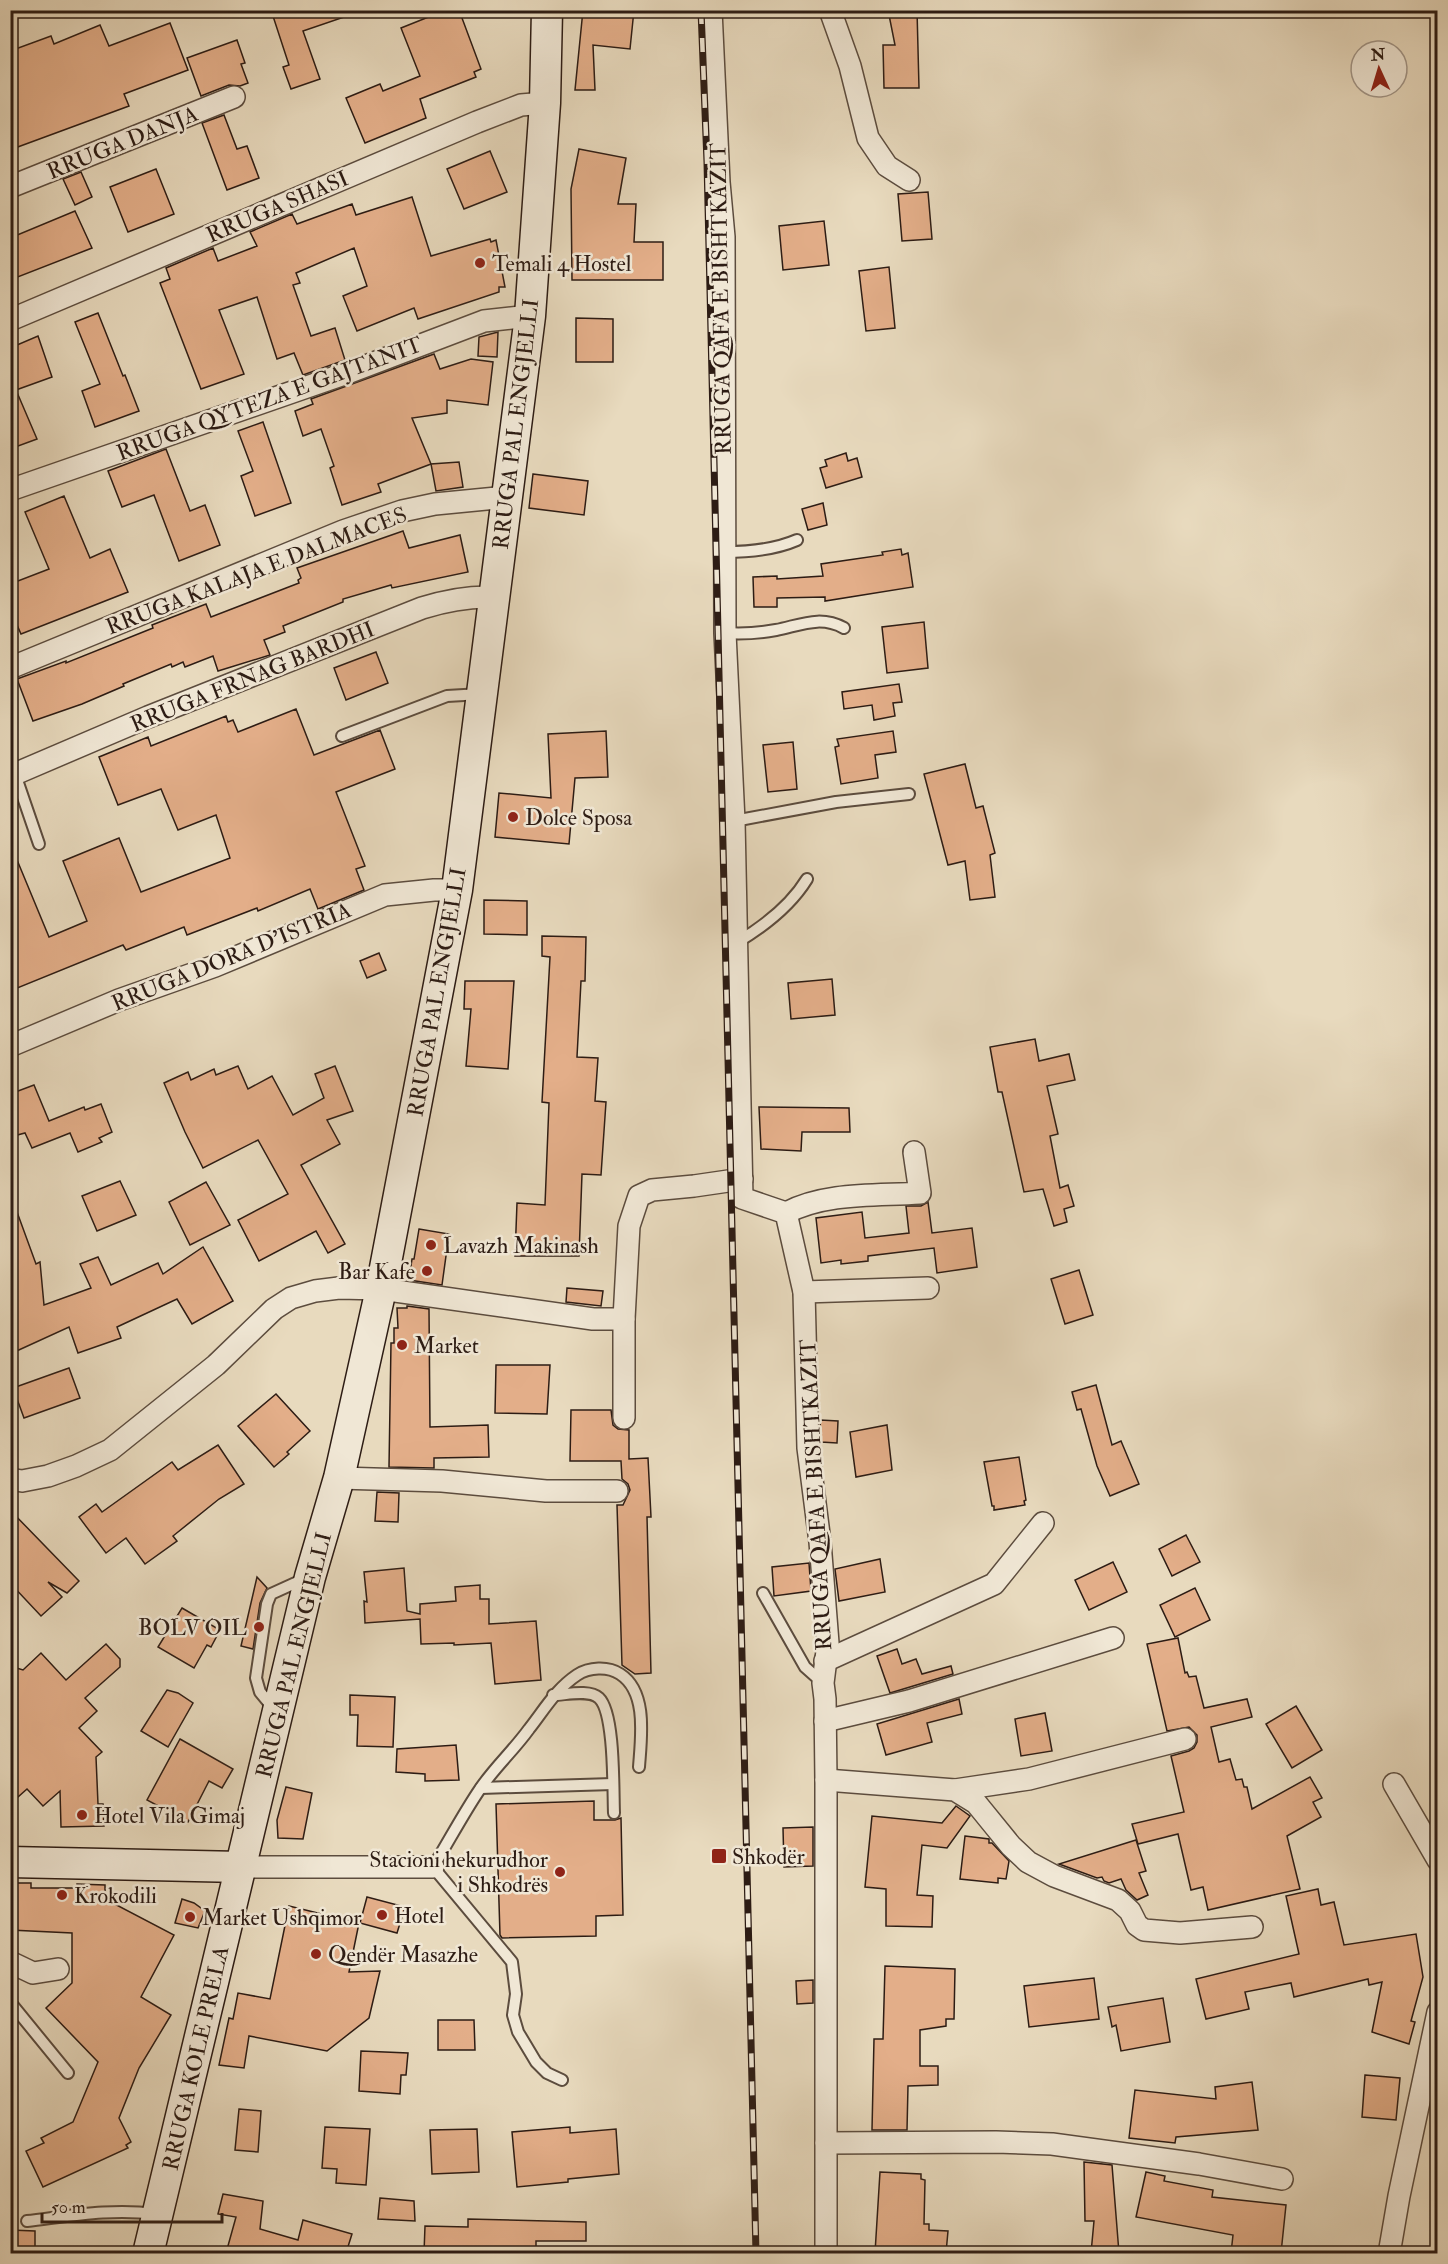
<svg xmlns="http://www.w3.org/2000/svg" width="1448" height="2264" font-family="'IM FELL Double Pica',serif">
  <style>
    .building { fill: #e3ae89; stroke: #2d1c14; stroke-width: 1.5 }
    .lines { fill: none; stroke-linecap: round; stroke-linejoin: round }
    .lane-casing { stroke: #5c4c3e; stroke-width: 14 }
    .street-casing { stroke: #5c4c3e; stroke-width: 24 }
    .secondary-casing { stroke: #2d1c14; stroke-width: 33 }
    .lane { stroke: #f0e7d5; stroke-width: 10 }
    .street { stroke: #f0e7d5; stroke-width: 21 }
    .secondary { stroke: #f0e7d5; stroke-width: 30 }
    .rail-casing { stroke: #2d1c14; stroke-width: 7 }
    .rail { stroke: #f0e7d5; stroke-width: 4.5; stroke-dasharray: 14; stroke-linecap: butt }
    .poi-dot { fill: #8f2418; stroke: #f0e7d5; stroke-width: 2 }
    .labels { text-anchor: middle; stroke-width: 5; stroke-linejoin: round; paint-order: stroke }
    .street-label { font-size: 22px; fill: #2d1c14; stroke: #f0e7d5 }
    .poi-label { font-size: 22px; fill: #2d1c14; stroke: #f0e7d5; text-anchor: start }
  </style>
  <rect width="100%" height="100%" fill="#e8dabe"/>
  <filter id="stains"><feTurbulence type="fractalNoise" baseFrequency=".00333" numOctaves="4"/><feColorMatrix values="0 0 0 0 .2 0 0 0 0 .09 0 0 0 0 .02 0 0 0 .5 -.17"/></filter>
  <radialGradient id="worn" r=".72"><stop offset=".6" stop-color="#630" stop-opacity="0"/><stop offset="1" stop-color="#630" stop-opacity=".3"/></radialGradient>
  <g class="building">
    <polygon points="271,10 353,10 353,14 303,31 320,79 291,89 283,67 289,65"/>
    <polygon points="446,10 459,10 481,69 474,72 476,77 420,99 426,118 365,143 346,98 380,84 383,91 420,76 401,28"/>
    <polygon points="583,10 634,10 630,49 593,45 595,90 575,90"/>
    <polygon points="888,10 917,10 919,88 884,88 883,45 895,45"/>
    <polygon points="170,23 188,70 124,94 129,106 15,148 10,137 10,51 51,36 54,44 100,25 109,46"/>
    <polygon points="237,40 245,63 241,64 248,83 240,86 229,85 201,96 187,58"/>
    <polygon points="224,115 237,149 247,146 259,178 227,190 202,123"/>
    <polygon points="579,149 626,158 618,204 636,204 634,242 663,242 663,280 572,280 571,189"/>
    <polygon points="490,151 507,192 464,209 447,169"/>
    <polygon points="156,169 174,214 128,232 110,187"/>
    <polygon points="81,172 92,197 75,205 63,179"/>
    <polygon points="928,192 932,239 902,241 898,194"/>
    <polygon points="412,197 431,256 490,239 491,242 496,240 505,287 499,287 499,292 418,319 414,308 357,331 343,296 367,286 354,248 296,273 300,283 293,285 311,336 335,328 345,360 303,375 294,353 277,359 257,297 219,310 244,374 201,389 160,283 170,279 166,268 213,248 218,261 257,246 250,232 292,214 297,224 352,204 356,215"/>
    <polygon points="75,211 92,248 10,280 10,238"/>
    <polygon points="824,221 829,265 783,270 779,226"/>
    <polygon points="889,267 895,328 866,331 859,271"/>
    <polygon points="98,313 123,376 125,375 139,411 95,427 82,391 100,384 75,322"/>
    <polygon points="576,318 613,319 613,362 576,362"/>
    <polygon points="498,332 497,357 478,356 479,337"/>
    <polygon points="38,336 52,377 16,390 37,439 10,449 10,348"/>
    <polygon points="434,354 440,369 471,359 493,362 488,405 447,400 447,413 412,418 431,464 378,484 381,492 342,505 330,468 334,466 321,429 303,436 295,411 313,404 311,399"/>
    <polygon points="263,422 291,503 255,516 241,476 253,471 238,431"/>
    <polygon points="166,449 190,511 205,505 220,545 179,561 154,495 122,507 108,471"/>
    <polygon points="846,453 848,461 857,458 862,477 826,488 820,468 827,466 825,460"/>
    <polygon points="459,462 463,487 436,491 431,464"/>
    <polygon points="533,474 588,481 584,515 529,508"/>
    <polygon points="64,496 90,558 110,549 128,592 21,634 10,609 10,584 49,569 25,512"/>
    <polygon points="823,503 827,525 808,530 802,509"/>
    <polygon points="403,531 409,548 460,535 468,572 392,588 391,585 343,599 343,602 283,626 285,632 264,640 270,655 218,671 213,656 185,667 183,662 172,667 171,664 123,684 124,686 82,704 33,721 17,679 66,661 66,663 153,628 152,625 206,604 211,617 299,583 298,580 301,578 297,568"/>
    <polygon points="901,549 902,555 908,553 913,587 825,601 825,597 777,598 777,607 754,607 753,577 777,576 777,579 823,576 821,564 883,555 882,552"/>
    <polygon points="924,622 928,668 887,673 882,627"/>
    <polygon points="376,652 388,683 346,700 334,668"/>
    <polygon points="899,684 902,702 893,703 895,716 874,720 872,705 844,709 842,692"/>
    <polygon points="296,709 314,755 380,730 395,769 336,792 365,866 356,869 364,890 318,909 310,889 258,911 257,908 187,935 184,927 126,950 123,945 10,991 10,843 49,937 87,921 63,861 119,838 141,892 230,858 216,815 178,830 161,789 118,805 99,757 148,737 151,746 226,716 228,722 233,720 238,732"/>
    <polygon points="606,731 608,777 575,778 569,844 495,837 499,793 551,798 548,734"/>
    <polygon points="893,731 896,752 875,755 878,778 841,784 835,747 839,746 837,739"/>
    <polygon points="793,742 797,789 768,792 763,745"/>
    <polygon points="965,764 976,808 983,806 995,853 990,855 995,897 970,900 965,861 948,865 924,774"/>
    <polygon points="484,900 527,901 527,935 484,934"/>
    <polygon points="542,936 586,937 585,981 581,981 577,1057 598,1058 595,1101 606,1102 601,1175 582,1174 579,1256 515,1256 517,1203 545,1205 549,1103 542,1102 550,957 542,956"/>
    <polygon points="379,953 386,970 367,978 360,961"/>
    <polygon points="832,979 835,1015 791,1019 788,983"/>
    <polygon points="465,981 514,981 508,1069 466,1066 471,1009 464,1009"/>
    <polygon points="1035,1039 1039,1061 1069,1054 1075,1080 1047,1086 1058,1134 1050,1136 1060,1188 1068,1185 1074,1206 1064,1209 1067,1222 1054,1226 1043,1189 1024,1192 1002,1092 998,1092 990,1047"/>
    <polygon points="238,1066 248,1089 272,1076 293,1115 324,1098 315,1074 335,1066 353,1111 327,1120 340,1144 301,1165 345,1244 328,1253 316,1231 259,1261 238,1220 288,1194 258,1140 203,1168 185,1132 164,1083 188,1072 191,1080 214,1069 216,1075"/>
    <polygon points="34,1085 49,1121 84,1107 85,1110 101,1104 112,1132 99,1138 102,1142 78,1152 70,1133 32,1148 25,1133 10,1137 10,1094"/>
    <polygon points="759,1107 849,1108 850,1132 802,1132 801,1151 761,1149"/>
    <polygon points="120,1181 136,1215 97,1231 82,1196"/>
    <polygon points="206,1182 230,1225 190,1245 169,1202"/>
    <polygon points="10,1201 13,1201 36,1264 40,1262 44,1305 91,1288 80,1264 98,1257 111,1285 158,1263 163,1274 203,1247 233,1301 192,1324 177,1299 117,1327 121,1338 78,1353 69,1327 10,1354 10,1277 13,1276 10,1270"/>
    <polygon points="928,1202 932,1233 972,1228 977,1267 937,1273 934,1248 868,1256 868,1261 841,1264 841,1260 821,1263 816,1218 862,1212 865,1238 909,1233 906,1206 921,1206"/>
    <polygon points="419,1229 449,1234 442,1285 409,1280 412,1259 414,1259"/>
    <polygon points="1079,1270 1093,1315 1065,1324 1051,1279"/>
    <polygon points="567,1288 603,1291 601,1306 566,1302"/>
    <polygon points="407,1306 429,1309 430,1427 488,1425 489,1457 434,1458 434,1468 389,1467 391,1343 394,1343 394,1328 398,1328 397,1308 407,1308"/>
    <polygon points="496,1365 550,1365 547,1414 495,1413"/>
    <polygon points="69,1368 80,1398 24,1418 13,1388"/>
    <polygon points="1096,1385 1112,1445 1121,1441 1139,1484 1110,1496 1097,1466 1081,1409 1077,1410 1072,1392"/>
    <polygon points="276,1394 310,1431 287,1452 289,1454 274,1467 238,1426"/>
    <polygon points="571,1410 611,1410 613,1425 618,1429 629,1430 629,1459 648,1458 651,1517 647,1517 651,1673 635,1674 622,1665 617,1505 623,1505 630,1490 628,1484 622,1479 621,1461 570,1461"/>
    <polygon points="820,1420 838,1421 837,1443 821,1442"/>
    <polygon points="887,1425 892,1470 856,1477 850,1432"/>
    <polygon points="218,1445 244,1484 219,1499 173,1536 177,1541 145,1564 126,1538 106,1553 79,1517 96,1504 102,1512 172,1462 178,1470"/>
    <polygon points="1019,1457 1026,1500 1024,1501 1025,1505 994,1510 994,1506 992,1506 984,1462"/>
    <polygon points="377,1492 399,1493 398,1522 375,1521"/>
    <polygon points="10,1510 79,1581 67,1593 48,1582 62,1597 41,1616 10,1583"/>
    <polygon points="1186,1535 1200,1562 1172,1576 1159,1549"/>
    <polygon points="880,1559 885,1592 839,1601 835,1569"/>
    <polygon points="1113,1562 1127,1592 1089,1610 1075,1580"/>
    <polygon points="809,1563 811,1591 774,1596 772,1567"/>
    <polygon points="404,1568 407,1611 420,1614 420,1604 456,1601 455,1587 480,1585 480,1599 489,1599 489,1624 536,1621 541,1680 495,1684 491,1643 454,1645 454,1643 421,1644 420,1619 365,1623 364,1601 367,1602 364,1572"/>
    <polygon points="257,1577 267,1588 260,1603 253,1649 241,1646"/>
    <polygon points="1195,1588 1210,1620 1175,1637 1160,1605"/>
    <polygon points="182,1608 220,1630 211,1647 207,1645 194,1668 158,1647"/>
    <polygon points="1178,1638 1185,1673 1187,1672 1189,1677 1196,1676 1204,1708 1247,1699 1252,1717 1211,1727 1219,1762 1230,1759 1236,1780 1242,1779 1244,1787 1247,1787 1252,1809 1310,1777 1322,1798 1313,1802 1321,1817 1287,1836 1300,1889 1208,1910 1203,1887 1191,1890 1178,1834 1138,1844 1132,1824 1184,1812 1171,1756 1189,1751 1194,1748 1197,1742 1197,1735 1189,1727 1167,1731 1147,1644"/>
    <polygon points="106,1644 120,1659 120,1667 85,1698 97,1711 79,1728 102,1752 96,1757 98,1804 103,1804 104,1826 61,1827 60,1791 43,1806 27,1789 10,1804 10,1666 23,1670 41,1653 66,1680"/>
    <polygon points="897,1649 902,1664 916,1659 922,1674 951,1666 953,1674 890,1693 877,1656"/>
    <polygon points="167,1690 178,1693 193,1703 168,1747 141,1731"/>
    <polygon points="350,1695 395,1697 393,1747 357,1746 358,1715 350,1715"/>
    <polygon points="959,1699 962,1714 927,1723 932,1742 886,1755 877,1724"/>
    <polygon points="1296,1706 1322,1750 1292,1768 1266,1724"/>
    <polygon points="1045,1713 1052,1751 1021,1756 1015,1719"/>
    <polygon points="180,1739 233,1769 222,1788 209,1781 188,1822 147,1800"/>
    <polygon points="456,1745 459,1780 425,1781 425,1774 396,1772 397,1749"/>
    <polygon points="286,1787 312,1793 303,1839 278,1838 277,1820"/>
    <polygon points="594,1801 594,1820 615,1820 621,1818 623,1915 596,1916 596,1936 502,1938 500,1935 496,1804"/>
    <polygon points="956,1806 970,1816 947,1848 922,1845 917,1895 933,1896 932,1927 886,1926 886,1889 865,1887 872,1816 942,1823"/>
    <polygon points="813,1827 813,1866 784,1867 783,1828"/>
    <polygon points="965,1836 989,1839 989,1843 992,1843 1009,1861 1006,1879 998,1878 998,1883 960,1879"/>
    <polygon points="1136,1840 1146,1871 1139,1873 1148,1895 1137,1900 1126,1890 1121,1879 1109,1883 1104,1881 1102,1877 1097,1878 1059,1864"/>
    <polygon points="10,1883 31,1883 31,1888 77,1888 77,1884 105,1885 105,1901 109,1901 174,1935 141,1997 171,2015 139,2068 119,2118 131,2142 126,2145 128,2148 43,2187 26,2151 44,2143 41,2138 73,2122 98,2062 46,2008 72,1983 72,1933 10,1930"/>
    <polygon points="1318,1889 1321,1905 1334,1902 1344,1945 1416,1934 1423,1977 1411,2021 1415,2022 1409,2044 1372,2032 1382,1982 1369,1985 1368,1979 1294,1997 1291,1983 1245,1992 1249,2009 1206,2019 1196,1979 1299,1954 1286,1896"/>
    <polygon points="367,1897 405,1907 397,1933 360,1923"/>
    <polygon points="182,1899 194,1903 205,1911 198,1928 175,1923"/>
    <polygon points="289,1906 359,1923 349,1972 380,1971 369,2018 327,2051 249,2036 244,2068 219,2065 229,2018 233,2019 238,1993 270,1999"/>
    <polygon points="885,1966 955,1969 954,2019 946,2019 946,2026 920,2030 920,2066 938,2066 938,2085 908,2086 907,2130 872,2130 874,2039 883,2039"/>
    <polygon points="1094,1978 1099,2019 1029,2027 1024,1986"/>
    <polygon points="813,1980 813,2003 797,2004 796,1981"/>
    <polygon points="1163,1998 1170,2042 1121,2051 1116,2025 1112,2027 1108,2007"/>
    <polygon points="438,2020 474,2020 475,2050 438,2050"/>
    <polygon points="361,2051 408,2053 406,2075 401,2075 400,2094 359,2091"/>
    <polygon points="1365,2075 1400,2078 1396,2120 1362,2117"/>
    <polygon points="1252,2082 1258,2130 1176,2137 1175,2143 1129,2138 1135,2090 1216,2099 1215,2087"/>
    <polygon points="239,2109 261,2111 258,2152 235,2150"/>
    <polygon points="325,2127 370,2129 366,2185 336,2183 337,2169 322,2168"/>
    <polygon points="570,2127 570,2133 616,2129 619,2174 568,2179 568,2182 517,2187 512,2132"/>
    <polygon points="477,2129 479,2172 432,2174 430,2130"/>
    <polygon points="1084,2162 1112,2165 1119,2253 1091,2253 1094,2221 1085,2221"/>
    <polygon points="880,2172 921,2174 921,2179 925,2180 924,2224 929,2224 929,2230 948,2231 946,2253 875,2253"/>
    <polygon points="1146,2172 1165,2176 1164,2181 1213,2190 1212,2197 1286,2205 1281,2253 1231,2253 1233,2235 1136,2217"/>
    <polygon points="223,2194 263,2201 260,2229 298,2240 303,2220 352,2234 346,2253 226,2253 236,2217 218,2214"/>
    <polygon points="380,2198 414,2201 415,2221 378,2219"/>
    <polygon points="468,2219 586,2222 586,2241 536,2241 536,2253 424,2253 425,2226 468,2227"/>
    <polygon points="10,2230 35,2231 35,2253 10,2253"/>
  </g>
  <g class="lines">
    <g class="lane-casing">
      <g id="lane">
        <path d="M 725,552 C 749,552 774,550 797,540"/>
        <path d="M 725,633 C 742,634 760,633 776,630 C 801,625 820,615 844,628"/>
        <polyline points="342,736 447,696 481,694"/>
        <polyline points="15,774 39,844"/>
        <polyline points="734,821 836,802 909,794"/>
        <path d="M 736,943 C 763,927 791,905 807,879"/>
        <polyline points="763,1593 805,1667 823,1683"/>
        <path d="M 553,1695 C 565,1695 589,1689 599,1698 C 615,1713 613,1790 614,1813"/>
        <polyline points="274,1709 260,1692 256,1678 267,1604 271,1594 304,1579"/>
        <polyline points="481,1788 613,1784"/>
        <polyline points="10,2002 68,2073"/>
        <path d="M 562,2080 L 547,2073 L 536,2062 L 518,2032 L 513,2015 L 516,1994 L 512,1962 L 433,1867 C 449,1841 463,1814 480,1789 C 494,1768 514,1750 529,1729 C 544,1710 556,1689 577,1675 C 589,1667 608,1666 620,1674 C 648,1692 641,1738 639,1767"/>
        <path d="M 27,2221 C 70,2216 112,2208 155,2214"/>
      </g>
    </g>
    <g class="street-casing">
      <g id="street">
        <polyline points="711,10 719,182 724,237 725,633 734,821 742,1198 786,1213 804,1292 808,1448 820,1542 828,1643 823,1683 825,1699 826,1780 826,2254"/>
        <polyline points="830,10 850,66 868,138 887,166 909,180"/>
        <polyline points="10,187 234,97"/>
        <polyline points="10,320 477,122 521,105 545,103"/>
        <polyline points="10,490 350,372 484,321 530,316"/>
        <polyline points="10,668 343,531 402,511 435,504 507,497"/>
        <path d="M 10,776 L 148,717 L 422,608 C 447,600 468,596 494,597"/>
        <polyline points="10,1046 119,1000 215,966 385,895 434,890 457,890"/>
        <path d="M 786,1213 C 826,1192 876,1196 920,1193 L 914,1152"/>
        <polyline points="804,1292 928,1288"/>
        <polyline points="624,1319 629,1226 639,1196 652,1190 694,1186 742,1179"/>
        <polyline points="339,1478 442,1481 546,1491 617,1491"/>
        <polyline points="10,1479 22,1481 48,1476 76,1466 110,1450 216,1365 274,1309 291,1298 315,1291 339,1288 381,1289 593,1319 624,1319 624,1418"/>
        <polyline points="825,1661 994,1584 1043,1523"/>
        <polyline points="825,1721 909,1701 1113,1638"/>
        <polyline points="826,1780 955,1790 976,1803 1011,1846 1028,1862 1054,1876 1118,1900 1130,1911 1137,1925 1144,1930 1180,1933 1252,1927"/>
        <polyline points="1394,1784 1438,1860"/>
        <polyline points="955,1790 1029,1779 1185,1739"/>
        <polyline points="241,1867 433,1867"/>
        <polyline points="10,1962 33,1973 58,1969"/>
        <polyline points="826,2143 996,2142 1052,2144 1199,2164 1282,2179"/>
        <polyline points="1389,2254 1399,2196 1438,2012"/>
      </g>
    </g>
    <g class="secondary-casing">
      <g id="secondary">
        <polyline points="10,1862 241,1867"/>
        <polyline points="148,2254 310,1577 339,1478 381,1289 457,890 530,316 545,103 547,10"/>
      </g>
    </g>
    <use href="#lane" class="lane"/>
    <use href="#street" class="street"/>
    <use href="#secondary" class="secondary"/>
    <g class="rail-casing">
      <polyline id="rail" points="701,10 707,162 756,2254"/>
    </g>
    <use href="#rail" class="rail"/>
  </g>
  <g class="poi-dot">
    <circle cx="480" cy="263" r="6"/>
    <circle cx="513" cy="817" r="6"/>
    <circle cx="431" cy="1245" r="6"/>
    <circle cx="427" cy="1271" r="6"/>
    <circle cx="402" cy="1345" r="6"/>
    <circle cx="259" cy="1627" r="6"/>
    <circle cx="82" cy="1815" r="6"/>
    <rect x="711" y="1848" width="16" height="16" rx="3"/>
    <circle cx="560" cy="1872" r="6"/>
    <circle cx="62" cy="1895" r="6"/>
    <circle cx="382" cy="1915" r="6"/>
    <circle cx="190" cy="1917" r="6"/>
    <circle cx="316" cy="1954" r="6"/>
  </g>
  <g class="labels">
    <g class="street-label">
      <text transform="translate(122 142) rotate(-22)" y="8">RRUGA DANJA</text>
      <text transform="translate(277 206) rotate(-23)" y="8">RRUGA SHASI</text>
      <text transform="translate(720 299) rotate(-91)" y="8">RRUGA QAFA E BISHTKAZIT</text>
      <text transform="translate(269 398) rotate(-20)" y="8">RRUGA QYTEZA E GAJTANIT</text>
      <text transform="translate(515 424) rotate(-83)" y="8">RRUGA PAL ENGJELLI</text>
      <text transform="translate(256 570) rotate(-21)" y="8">RRUGA KALAJA E DALMACES</text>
      <text transform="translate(252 676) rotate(-22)" y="8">RRUGA FRNAG BARDHI</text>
      <text transform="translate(231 956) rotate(-22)" y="8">RRUGA DORA D'ISTRIA</text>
      <text transform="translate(436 992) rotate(-80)" y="8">RRUGA PAL ENGJELLI</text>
      <text transform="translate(815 1495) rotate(-93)" y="8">RRUGA QAFA E BISHTKAZIT</text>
      <text transform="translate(293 1655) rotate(-76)" y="8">RRUGA PAL ENGJELLI</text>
      <text transform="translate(195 2058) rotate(-77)" y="8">RRUGA KOLE PRELA</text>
    </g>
    <g class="poi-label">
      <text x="492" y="271">Temali 4 Hostel</text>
      <text x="525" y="825">Dolce Sposa</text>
      <text x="443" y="1253">Lavazh Makinash</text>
      <text x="415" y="1279" text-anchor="end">Bar Kafe</text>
      <text x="414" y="1353">Market</text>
      <text x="247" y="1635" text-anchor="end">BOLV OIL</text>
      <text x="94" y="1823">Hotel Vila Gimaj</text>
      <text x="732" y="1864">Shkodër</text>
      <text x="548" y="1867" text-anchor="end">Stacioni hekurudhor<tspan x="548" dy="25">i Shkodrës</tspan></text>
      <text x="74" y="1903">Krokodili</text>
      <text x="394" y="1923">Hotel</text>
      <text x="202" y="1925">Market Ushqimor</text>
      <text x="328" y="1962">Qendër Masazhe</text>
    </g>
  </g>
  <rect width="1448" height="2264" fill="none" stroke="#e8dabe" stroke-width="36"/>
  <rect x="12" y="12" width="1424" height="2240" fill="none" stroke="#2d1c14" stroke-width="3"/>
  <rect x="18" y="18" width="1412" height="2228" fill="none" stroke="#2d1c14" stroke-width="1.5"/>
  <g transform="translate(1379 69) rotate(356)"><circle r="28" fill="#f0e7d5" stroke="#a29688" stroke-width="1.5"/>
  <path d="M0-4.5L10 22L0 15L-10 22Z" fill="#8f2418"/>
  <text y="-9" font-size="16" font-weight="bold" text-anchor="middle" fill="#2d1c14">N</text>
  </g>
  <path d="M42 2213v9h180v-9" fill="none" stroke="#2d1c14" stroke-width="3"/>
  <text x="51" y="2213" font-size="18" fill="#2d1c14" stroke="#f0e7d5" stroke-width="4.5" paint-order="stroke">50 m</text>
  <rect width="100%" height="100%" filter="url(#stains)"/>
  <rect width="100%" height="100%" fill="url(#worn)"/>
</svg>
